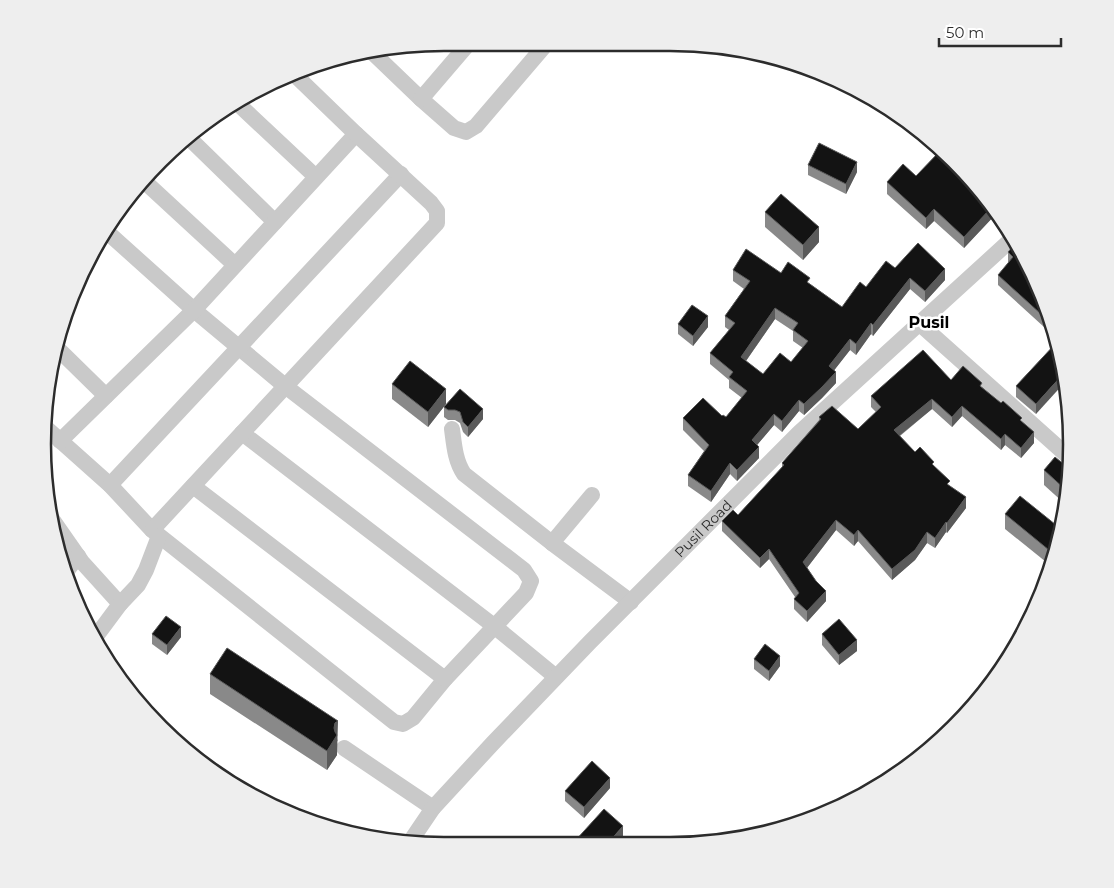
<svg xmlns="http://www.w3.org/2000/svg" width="1114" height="888" font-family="Montserrat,sans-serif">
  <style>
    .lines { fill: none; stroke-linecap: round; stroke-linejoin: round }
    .minor { stroke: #c9c9c9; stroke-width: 16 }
    .wall { fill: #898989; fill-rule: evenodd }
    .shaded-wall { fill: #5a5a5a }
    .building { fill: #131313; stroke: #5a5a5a; fill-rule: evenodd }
    .labels { text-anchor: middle; stroke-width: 5; stroke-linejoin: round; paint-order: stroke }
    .street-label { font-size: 14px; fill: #2c2c2c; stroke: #fff }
    .quarter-label { font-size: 16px; font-weight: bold; fill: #000; stroke: #fff }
    .rim { fill: none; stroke: #2c2c2c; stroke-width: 2.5 }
  </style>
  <rect width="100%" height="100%" fill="#fff"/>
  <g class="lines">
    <g class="minor">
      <polyline points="372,52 421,99 454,128 466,132 476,126 547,43"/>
      <polyline points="421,99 469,43"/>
      <polyline points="236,102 316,177"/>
      <polyline points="189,138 275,222"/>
      <polyline points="144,181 235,265"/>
      <polyline points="920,324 1070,458"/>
      <polyline points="55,346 106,396"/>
      <polyline points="45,427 110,485 152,530 394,722 403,724 413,718 445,679 526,593 531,581 524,570 285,386 194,310 106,231"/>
      <path d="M 452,429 C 454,444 455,461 464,474 L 552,543 L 631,602"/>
      <polyline points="242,433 494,626 556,677"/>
      <polyline points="60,441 194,310 356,134"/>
      <polyline points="110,485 401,174"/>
      <polyline points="193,486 445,679"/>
      <polyline points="52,519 82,562 120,604"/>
      <polyline points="152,530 437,223 437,211 431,203 356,134 295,75"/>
      <polyline points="552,543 592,495"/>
      <polyline points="66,572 78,556"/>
      <polyline points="94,639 120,604 138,585 146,570 159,536"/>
      <polyline points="344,748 433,808"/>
      <path id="s1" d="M 412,839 L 433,808 L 493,743 L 590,642 L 799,433 L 1013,238"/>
    </g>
  </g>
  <g class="wall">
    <polygon points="941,150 995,215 964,248 934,221 926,229 887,194 887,182 916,176"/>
    <polygon points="808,165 857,172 846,194 808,175"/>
    <polygon points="765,212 819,242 803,260 765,227"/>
    <polygon points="1017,242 1050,315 1055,337 998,285 998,275 1008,263 1008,252"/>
    <path d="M 895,268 L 945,280 L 925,302 L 910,289 L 873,336 L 871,334 L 856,355 L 850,350 L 834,370 L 836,383 L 822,398 L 804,415 L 799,411 L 782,432 L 774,425 L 757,445 L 759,458 L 737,481 L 730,474 L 711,502 L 688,486 L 688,475 L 704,451 L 683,430 L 683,418 L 722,416 L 726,417 L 742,398 L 729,388 L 729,380 L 710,364 L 710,353 L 729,330 L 725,327 L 725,316 L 744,289 L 733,281 L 733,270 L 781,273 L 810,284 L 842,307 L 866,287 ZM 775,319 L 793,331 L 793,341 L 803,348 L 791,362 L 763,374 L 746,361 Z"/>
    <polygon points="678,324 708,327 693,346 678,334"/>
    <polygon points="1057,342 1036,414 1016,397 1016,386"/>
    <polygon points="951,380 982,387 1022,422 1034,443 1021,458 1005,445 1001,450 962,416 952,427 932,409 900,436 915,452 934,466 966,508 947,533 946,532 935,548 927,543 915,560 892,580 858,541 854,546 836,530 807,568 826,601 807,622 794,609 794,599 795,597 769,559 760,568 722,531 722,521 738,515 782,468 782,463 819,420 819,417 858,429 876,412 871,407 871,396"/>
    <polygon points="392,384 446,404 428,427 392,399"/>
    <polygon points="460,389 483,419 468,437 463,432 460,423 455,420 448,420 444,417 444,407"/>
    <polygon points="1044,470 1071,470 1065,504 1044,485"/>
    <polygon points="1005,514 1058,548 1051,566 1005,529"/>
    <polygon points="152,634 181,637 167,655 152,644"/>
    <polygon points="822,634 857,651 839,665 822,645"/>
    <polygon points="754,659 780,666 769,681 754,669"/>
    <polygon points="210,674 338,740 337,741 337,755 327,770 210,694"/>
    <polygon points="610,788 584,818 565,801 565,791"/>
  </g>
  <g class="shaded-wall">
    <polygon points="857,162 857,172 846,194 846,184"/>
    <polygon points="934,209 934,221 926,229 926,218"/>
    <polygon points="990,209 995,215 964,248 964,237"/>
    <polygon points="819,227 819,242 803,260 803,245"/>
    <polygon points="945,269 945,280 925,302 925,291"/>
    <polygon points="910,278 910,289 873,336 873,325"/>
    <polygon points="775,308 775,319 741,368 741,357"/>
    <polygon points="708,316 708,327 693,346 693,336"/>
    <polygon points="871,323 871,334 856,355 856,344"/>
    <polygon points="850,339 850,350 829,377 829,366"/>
    <polygon points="836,372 836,383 822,398 804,415 804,404"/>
    <polygon points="1064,373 1066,381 1036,414 1036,404"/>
    <polygon points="446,389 446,404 428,427 428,412"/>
    <polygon points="932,399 932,409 894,440 894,430"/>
    <polygon points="799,400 799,411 782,432 782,421"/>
    <polygon points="962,406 962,416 952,427 952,417"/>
    <polygon points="483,409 483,419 468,437 468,427"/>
    <polygon points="774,414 774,425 752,451 752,440"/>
    <polygon points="1034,432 1034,443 1021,458 1021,448"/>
    <polygon points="1005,434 1005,445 1001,450 1001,439"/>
    <polygon points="759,447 759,458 737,481 737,470"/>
    <polygon points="730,463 730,474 711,502 711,491"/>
    <polygon points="966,497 966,508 947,533 947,523"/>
    <polygon points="836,520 836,530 803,573 803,562"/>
    <polygon points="946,522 946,532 935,548 935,538"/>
    <polygon points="858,530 858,541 854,546 854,535"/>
    <polygon points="927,532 927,543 915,560 892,580 892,569"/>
    <polygon points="769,549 769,559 760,568 760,558"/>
    <polygon points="826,591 826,601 807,622 807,611"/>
    <polygon points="181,627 181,637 167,655 167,645"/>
    <polygon points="857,640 857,651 839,665 839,655"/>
    <polygon points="780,656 780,666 769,681 769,671"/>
    <polygon points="338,721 337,755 327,770 327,751 335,723"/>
    <polygon points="610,778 610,788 584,818 584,807"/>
    <polygon points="623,826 623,841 621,843 608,843"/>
  </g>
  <g class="building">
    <polygon points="819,143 857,162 846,184 808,165"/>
    <polygon points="941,150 990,209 964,237 934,209 926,218 887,182 903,164 916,176"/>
    <polygon points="781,194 819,227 803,245 765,212"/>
    <polygon points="1017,242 1050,315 1052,324 998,275 1013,257 1008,252"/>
    <path d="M 918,243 L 945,269 L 925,291 L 910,278 L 873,325 L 871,323 L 856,344 L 850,339 L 829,366 L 836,372 L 822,387 L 804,404 L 799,400 L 782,421 L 774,414 L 752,440 L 759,447 L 737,470 L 730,463 L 711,491 L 688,475 L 709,445 L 683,418 L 703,398 L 722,416 L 723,415 L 726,417 L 747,391 L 729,377 L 733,372 L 710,353 L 735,323 L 725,316 L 750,281 L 733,270 L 746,249 L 781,273 L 788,262 L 810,278 L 807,282 L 842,307 L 860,282 L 866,287 L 886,261 L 895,268 ZM 775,308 L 798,323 L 793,330 L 808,341 L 791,362 L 780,353 L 763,374 L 741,357 Z"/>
    <polygon points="692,305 708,316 693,336 678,324"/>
    <polygon points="1057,342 1064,373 1036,404 1016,386"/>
    <polygon points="923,350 951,380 963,366 982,383 980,386 1001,403 1003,401 1022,418 1020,420 1034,432 1021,448 1005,434 1001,439 962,406 952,417 932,399 894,430 915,452 920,447 934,462 932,464 950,481 947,484 966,497 947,523 946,522 935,538 927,532 915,550 892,569 858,530 854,535 836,520 803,562 816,581 826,591 807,611 794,599 799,593 769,549 760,558 722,521 733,510 738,515 784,465 782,463 821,419 819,417 832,406 858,429 881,407 871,396"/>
    <polygon points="410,361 446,389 428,412 392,384"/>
    <polygon points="460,389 483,409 468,427 463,422 460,412 455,410 448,410 444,407"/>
    <polygon points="1055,457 1071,470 1067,491 1044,470"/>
    <polygon points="1020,496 1061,529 1058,548 1055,555 1005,514"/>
    <polygon points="166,616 181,627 167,645 152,634"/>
    <polygon points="839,619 857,640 839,655 822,634"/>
    <polygon points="765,644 780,656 769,671 754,659"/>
    <polygon points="227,648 338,721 335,723 334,728 335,732 337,735 327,751 210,674"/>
    <polygon points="592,761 610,778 584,807 565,791"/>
    <polygon points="604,809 623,826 608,843 574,842"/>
  </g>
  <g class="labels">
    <g class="street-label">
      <text dy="5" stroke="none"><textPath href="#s1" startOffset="426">Pusil Road</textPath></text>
    </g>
    <g class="quarter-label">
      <text x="929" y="328">Pusil</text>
    </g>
  </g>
  <path d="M0 0H1114V888H0ZM444 51H670A393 393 0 0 1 1063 444V444A393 393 0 0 1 670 837H444A393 393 0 0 1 51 444V444A393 393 0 0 1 444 51Z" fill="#eee" fill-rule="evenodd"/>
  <path class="rim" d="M444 51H670A393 393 0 0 1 1063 444V444A393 393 0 0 1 670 837H444A393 393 0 0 1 51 444V444A393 393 0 0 1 444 51Z"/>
  <path d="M939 38v8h122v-8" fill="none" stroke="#2c2c2c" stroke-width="2.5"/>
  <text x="946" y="38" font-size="15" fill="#2c2c2c" stroke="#ffffff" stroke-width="4" paint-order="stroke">50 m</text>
</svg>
